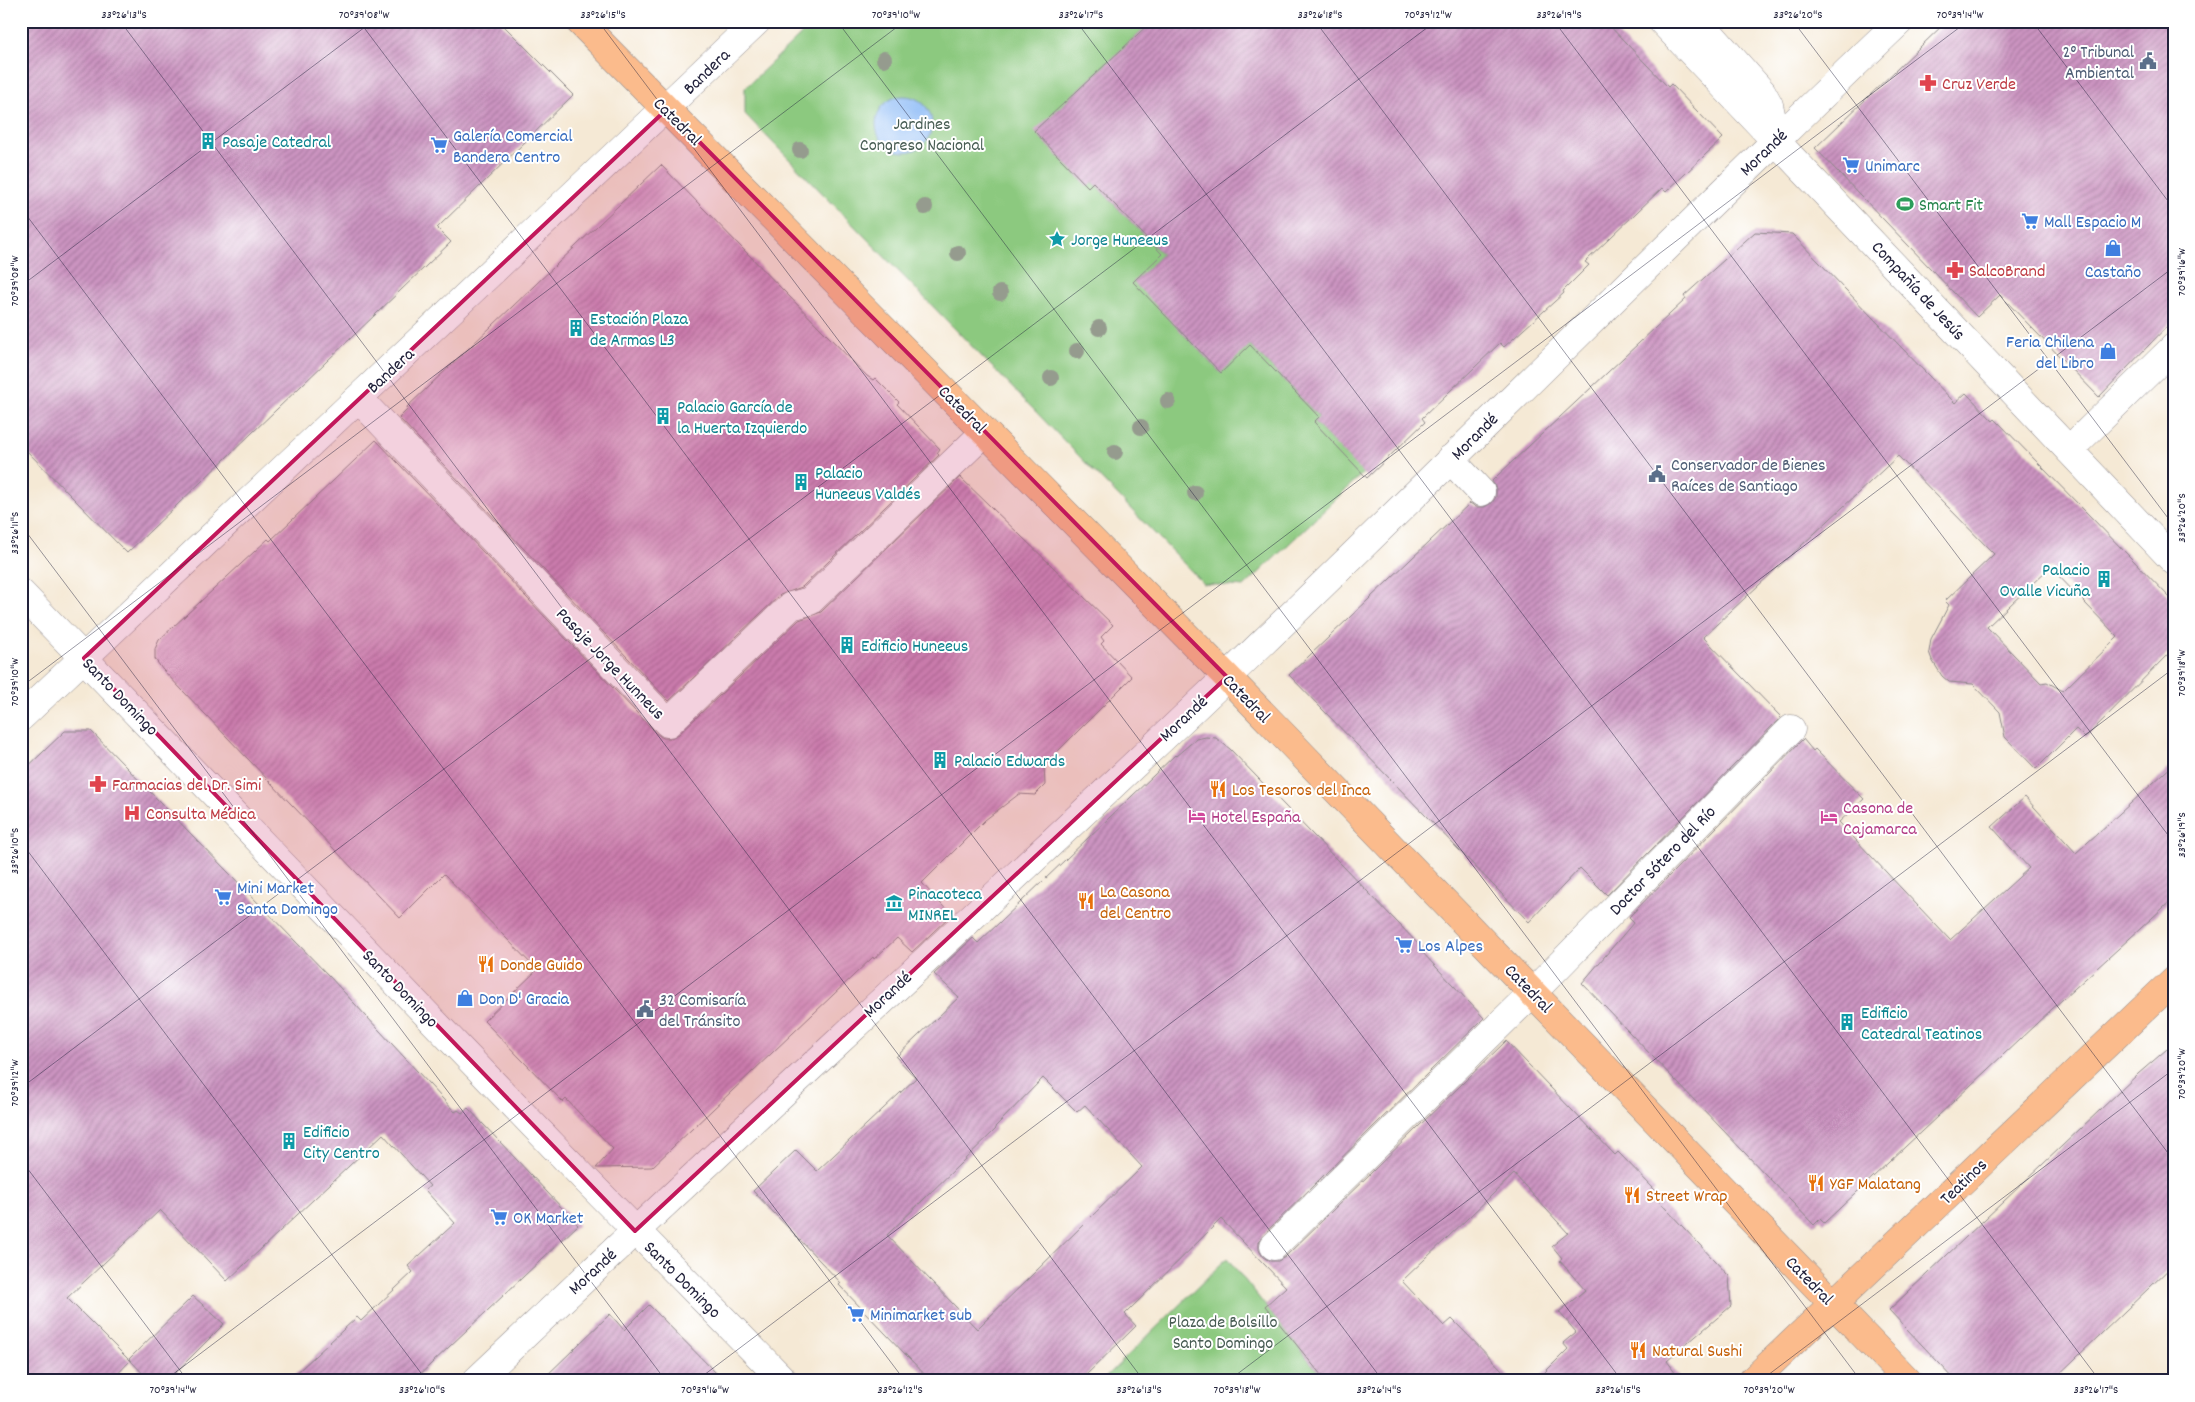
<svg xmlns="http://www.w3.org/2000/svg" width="2195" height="1402" font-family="Dekko,sans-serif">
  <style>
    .green { fill: #8cc97f; stroke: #57765d }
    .water { fill: #8bbaf6; stroke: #566e98 }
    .building { fill: url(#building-hatch); fill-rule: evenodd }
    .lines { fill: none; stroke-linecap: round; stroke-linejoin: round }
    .minor-casing { stroke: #8c8688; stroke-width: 29 }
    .major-casing { stroke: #8c8688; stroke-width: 29 }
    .minor { stroke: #fff; stroke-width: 28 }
    .major { stroke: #fbbb8c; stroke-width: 28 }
    .tree { fill: #959b8e }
    .marked { fill: #c2185b; fill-opacity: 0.2; stroke: #c2185b; stroke-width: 4; stroke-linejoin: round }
    .ticks { fill: none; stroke: #22223b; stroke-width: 1; stroke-opacity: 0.45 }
    .labels { text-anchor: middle; stroke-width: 4; stroke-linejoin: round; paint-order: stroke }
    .service-label { font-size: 18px; fill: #4e5e75; stroke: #fff; text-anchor: start }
    .street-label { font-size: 18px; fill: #22223b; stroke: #fff }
    .health-label { font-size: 18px; fill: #be3a42; stroke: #fff; text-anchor: start }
    .park-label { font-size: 18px; fill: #475c53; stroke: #fff }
    .shop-label { font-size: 18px; fill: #366cbe; stroke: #fff; text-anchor: start }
    .culture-label { font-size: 18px; fill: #0d838f; stroke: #fff; text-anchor: start }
    .leisure-label { font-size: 18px; fill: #27864d; stroke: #fff; text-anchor: start }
    .food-label { font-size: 18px; fill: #c56008; stroke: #fff; text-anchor: start }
    .hotel-label { font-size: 18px; fill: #b23c85; stroke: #fff; text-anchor: start }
    .neatline { fill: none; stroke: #22223b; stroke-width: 2 }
    .ticks-label { font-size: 12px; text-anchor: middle; fill: #22223b }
  </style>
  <defs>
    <pattern id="building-hatch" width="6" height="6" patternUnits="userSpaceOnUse" patternTransform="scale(1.25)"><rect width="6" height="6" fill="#cc94c1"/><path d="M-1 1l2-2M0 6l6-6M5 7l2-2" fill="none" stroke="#a5789e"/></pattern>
  </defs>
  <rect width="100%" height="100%" fill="#fff"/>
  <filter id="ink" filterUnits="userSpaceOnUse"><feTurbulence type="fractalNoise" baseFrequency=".02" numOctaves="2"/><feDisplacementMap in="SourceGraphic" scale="10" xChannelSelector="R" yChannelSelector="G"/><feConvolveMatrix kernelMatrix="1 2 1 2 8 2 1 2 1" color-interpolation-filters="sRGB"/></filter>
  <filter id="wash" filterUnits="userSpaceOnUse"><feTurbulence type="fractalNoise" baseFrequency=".0096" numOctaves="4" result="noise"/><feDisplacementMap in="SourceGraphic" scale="20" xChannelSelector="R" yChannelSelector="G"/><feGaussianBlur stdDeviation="1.12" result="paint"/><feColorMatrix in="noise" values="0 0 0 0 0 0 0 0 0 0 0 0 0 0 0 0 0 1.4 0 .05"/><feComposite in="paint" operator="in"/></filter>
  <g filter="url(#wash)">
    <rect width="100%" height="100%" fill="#f5e9d5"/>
    <g class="green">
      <polygon points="815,21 1152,21 1035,131 1088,187 1093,182 1162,254 1134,282 1221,373 1250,345 1319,417 1314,422 1363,473 1244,587 1204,584 745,114 745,88"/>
      <polygon points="1227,1258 1326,1381 1102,1381"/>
    </g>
    <circle class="water" cx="904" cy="124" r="28"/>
    <g id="blocks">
      <g class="building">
        <polygon points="21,21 499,21 573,95 437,228 451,242 127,553 21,445"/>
        <polygon points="1152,21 1605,21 1668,87 1671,84 1723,138 1666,192 1662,188 1585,262 1589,265 1563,291 1564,293 1504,347 1500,343 1422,418 1425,422 1367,478 1314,422 1319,417 1250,345 1221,373 1133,282 1162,254 1093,182 1088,187 1034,131"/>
        <polygon points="1947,21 2174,21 2174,319 2099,397 2000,295 1977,317 1815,148"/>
        <polygon points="661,165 867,376 873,380 875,378 899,402 897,404 940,449 937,453 939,455 802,587 780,595 669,701 399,418 408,409 407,407"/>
        <path d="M 1755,232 L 1792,234 L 1955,403 L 1966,393 L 1993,421 L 1995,419 L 2174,602 L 2174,648 L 2085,738 L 2076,729 L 2036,769 L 2005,737 L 2000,712 L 1973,684 L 1949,682 L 1942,676 L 1932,660 L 1929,652 L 1931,639 L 1949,605 L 1945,601 L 1994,554 L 1898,456 L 1703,637 L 1781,717 L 1607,895 L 1580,868 L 1529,922 L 1289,675 L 1470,503 L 1476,507 L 1484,507 L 1492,503 L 1496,497 L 1496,489 L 1492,481 L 1497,476 L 1686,299 L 1684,296 ZM 2050,567 L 2118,637 L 2063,691 L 2047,682 L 2041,683 L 1987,627 Z"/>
        <polygon points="376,440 657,734 663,738 671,738 679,734 799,620 821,612 960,477 1113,625 1101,637 1104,641 1101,644 1132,677 1044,765 1045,785 1035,795 1019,794 985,820 922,883 951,915 912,952 897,938 874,959 873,957 652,1167 596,1168 613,1149 566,1099 563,1102 484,1021 537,970 444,874 400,918 162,669 155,659 155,649 159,640 268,539 270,541"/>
        <polygon points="65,731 91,731 329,976 455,1112 458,1110 462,1113 468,1108 578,1225 413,1381 288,1381 357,1317 361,1321 413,1272 408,1266 455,1223 425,1190 430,1186 383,1134 227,1281 160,1210 67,1298 130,1361 111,1381 21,1381 21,773"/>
        <path d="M 1206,737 L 1216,738 L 1230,749 L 1423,949 L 1421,951 L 1484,1018 L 1263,1235 L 1259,1242 L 1259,1250 L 1263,1257 L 1270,1261 L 1278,1261 L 1285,1257 L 1506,1041 L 1615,1155 L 1618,1152 L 1655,1190 L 1652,1194 L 1729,1276 L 1731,1306 L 1667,1361 L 1682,1381 L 1536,1381 L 1568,1349 L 1563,1343 L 1576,1332 L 1559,1312 L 1585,1290 L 1560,1261 L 1562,1258 L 1552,1246 L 1568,1233 L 1514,1174 L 1402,1281 L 1444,1326 L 1452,1319 L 1513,1381 L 1326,1381 L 1265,1306 L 1286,1287 L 1221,1219 L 1125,1314 L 1136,1326 L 1080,1381 L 931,1381 L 839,1285 L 841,1283 L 753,1191 L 796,1150 L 817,1171 L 916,1078 L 896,1057 L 959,997 L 934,974 L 973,938 L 978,943 L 1175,755 L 1176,756 L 1196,739 ZM 1043,1078 L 1077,1112 L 1085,1105 L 1142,1167 L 977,1329 L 887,1235 L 996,1129 L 995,1127 Z"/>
        <polygon points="1803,739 1813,751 1815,749 1864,799 1839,822 1950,940 2029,868 1992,827 2025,797 2076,853 2174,764 2174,898 2052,1009 1824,1223 1820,1219 1814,1225 1582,983 1634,922 1629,917"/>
        <polygon points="2174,1043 2174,1264 2052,1381 1956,1381 1889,1310 2138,1074"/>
        <polygon points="193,1296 224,1324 167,1381 150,1381 129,1359"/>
        <polygon points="649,1305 724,1381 541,1381 610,1314 624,1330"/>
      </g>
    </g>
  </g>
  <g filter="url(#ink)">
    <use href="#blocks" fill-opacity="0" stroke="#8c8688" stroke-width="1"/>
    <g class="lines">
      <g class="minor-casing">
        <g id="minor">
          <polyline points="1662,21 2174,561"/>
          <polyline points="1699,21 1762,92 1769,105 1776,137"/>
          <polyline points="359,399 668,723 791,606 810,601 985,432"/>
          <polyline points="2069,450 2174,347"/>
          <polyline points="1450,459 1481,492"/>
          <polyline points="21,593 589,1183 784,1381"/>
          <polyline points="21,717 757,21"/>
          <polyline points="1274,1246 1533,992 1791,729"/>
          <path d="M 476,1381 C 725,1145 978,914 1227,677 C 1453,461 1673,237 1900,21"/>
        </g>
      </g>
      <g class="major-casing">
        <g id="major">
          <polyline points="579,21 1227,677 1908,1381"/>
          <polyline points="1752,1381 2174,980"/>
        </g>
      </g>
      <use href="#minor" class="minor"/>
      <use href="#major" class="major"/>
    </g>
    <g class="tree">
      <circle cx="884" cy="59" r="8"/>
      <circle cx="800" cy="150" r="8"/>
      <circle cx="925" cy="207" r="8"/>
      <circle cx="958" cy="253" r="8"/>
      <circle cx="1000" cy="293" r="8"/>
      <circle cx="1099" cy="328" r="8"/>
      <circle cx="1077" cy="351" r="8"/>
      <circle cx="1051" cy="378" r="8"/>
      <circle cx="1168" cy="401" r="8"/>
      <circle cx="1141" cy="427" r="8"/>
      <circle cx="1115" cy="452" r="8"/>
      <circle cx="1195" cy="493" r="8"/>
    </g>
  </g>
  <path class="marked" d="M 667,109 L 1227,677 L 635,1231 L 84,658 Z"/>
  <path class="ticks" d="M 120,21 L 1144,1381M 359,21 L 1383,1381M 598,21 L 1622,1381M 837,21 L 1861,1381M 1076,21 L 2100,1381M 1315,21 L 2174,1161M 1554,21 L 2174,843M 1793,21 L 2174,526M 2032,21 L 2174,209M 21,208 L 905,1381M 21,286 L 373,21M 21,525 L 666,1381M 21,687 L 905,21M 21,842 L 427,1381M 21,1088 L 1436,21M 21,1160 L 188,1381M 164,1381 L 1968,21M 696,1381 L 2174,267M 1228,1381 L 2174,668M 1760,1381 L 2174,1069"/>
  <defs>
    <g id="civic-bare" transform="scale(1.35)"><path d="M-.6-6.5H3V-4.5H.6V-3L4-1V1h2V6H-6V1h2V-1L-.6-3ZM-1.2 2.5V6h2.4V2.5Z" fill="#5c6f8a" stroke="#fff" stroke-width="2.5" paint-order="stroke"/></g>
    <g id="pharmacy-bare" transform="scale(1.35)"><path d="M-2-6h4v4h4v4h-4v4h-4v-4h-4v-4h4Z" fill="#e0444e" stroke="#fff" stroke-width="2.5" paint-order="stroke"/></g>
    <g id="building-bare" transform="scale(1.35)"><path d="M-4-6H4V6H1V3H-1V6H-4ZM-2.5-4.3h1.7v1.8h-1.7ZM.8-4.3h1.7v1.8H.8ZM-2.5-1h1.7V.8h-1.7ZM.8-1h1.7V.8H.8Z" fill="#0f9aa8" stroke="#fff" stroke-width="2.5" paint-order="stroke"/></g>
    <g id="supermarket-bare" transform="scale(1.35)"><path d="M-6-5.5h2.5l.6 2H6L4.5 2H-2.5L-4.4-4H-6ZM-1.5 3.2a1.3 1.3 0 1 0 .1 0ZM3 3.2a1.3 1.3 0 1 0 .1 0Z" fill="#3f7fe0" stroke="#fff" stroke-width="2.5" paint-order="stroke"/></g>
    <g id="stadium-bare" transform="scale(1.35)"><path d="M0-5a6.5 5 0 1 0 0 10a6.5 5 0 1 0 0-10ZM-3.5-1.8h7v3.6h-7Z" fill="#2e9e5b" stroke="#fff" stroke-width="2.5" paint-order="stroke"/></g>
    <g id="sight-bare" transform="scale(1.35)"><path d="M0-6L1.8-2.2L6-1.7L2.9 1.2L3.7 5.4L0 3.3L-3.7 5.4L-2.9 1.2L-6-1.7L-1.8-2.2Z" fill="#0f9aa8" stroke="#fff" stroke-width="2.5" paint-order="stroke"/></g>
    <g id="shop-bare" transform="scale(1.35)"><path d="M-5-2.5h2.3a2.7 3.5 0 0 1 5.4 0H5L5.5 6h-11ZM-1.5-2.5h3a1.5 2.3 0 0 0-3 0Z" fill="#3f7fe0" stroke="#fff" stroke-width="2.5" paint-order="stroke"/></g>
    <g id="restaurant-bare" transform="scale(1.35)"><path d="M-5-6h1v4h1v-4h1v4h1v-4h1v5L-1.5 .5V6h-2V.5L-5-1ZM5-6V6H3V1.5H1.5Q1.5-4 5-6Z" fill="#e8710a" stroke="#fff" stroke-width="2.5" paint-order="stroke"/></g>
    <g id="hospital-bare" transform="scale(1.35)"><path d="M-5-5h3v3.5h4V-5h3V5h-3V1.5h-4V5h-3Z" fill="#e0444e" stroke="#fff" stroke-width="2.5" paint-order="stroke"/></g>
    <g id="hotel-bare" transform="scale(1.35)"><path d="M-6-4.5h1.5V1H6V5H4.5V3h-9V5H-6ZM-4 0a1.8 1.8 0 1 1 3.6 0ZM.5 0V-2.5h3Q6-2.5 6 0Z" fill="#d1479c" stroke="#fff" stroke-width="2.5" paint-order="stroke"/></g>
    <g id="museum-bare" transform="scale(1.35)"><path d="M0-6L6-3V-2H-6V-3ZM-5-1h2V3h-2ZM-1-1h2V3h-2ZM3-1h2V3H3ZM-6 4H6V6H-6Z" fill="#0f9aa8" stroke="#fff" stroke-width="2.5" paint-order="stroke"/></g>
  </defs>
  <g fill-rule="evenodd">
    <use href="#civic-bare" x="2148" y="61"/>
    <use href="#pharmacy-bare" x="1928" y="83"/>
    <use href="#building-bare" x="208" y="141"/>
    <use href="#supermarket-bare" x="439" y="145"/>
    <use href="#supermarket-bare" x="1851" y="165"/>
    <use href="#stadium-bare" x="1905" y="204"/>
    <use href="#supermarket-bare" x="2030" y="221"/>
    <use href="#sight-bare" x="1057" y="239"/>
    <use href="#shop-bare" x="2113" y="248"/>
    <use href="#pharmacy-bare" x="1955" y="270"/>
    <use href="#building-bare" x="576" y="328"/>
    <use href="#shop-bare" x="2108" y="351"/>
    <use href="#building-bare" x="663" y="416"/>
    <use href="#civic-bare" x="1657" y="474"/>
    <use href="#building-bare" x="801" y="482"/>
    <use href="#building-bare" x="2104" y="579"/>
    <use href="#building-bare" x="847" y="645"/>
    <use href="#building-bare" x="940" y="760"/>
    <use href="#pharmacy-bare" x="98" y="784"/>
    <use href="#restaurant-bare" x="1218" y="789"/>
    <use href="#hospital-bare" x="132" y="813"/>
    <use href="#hotel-bare" x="1197" y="816"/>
    <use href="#hotel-bare" x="1829" y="817"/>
    <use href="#supermarket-bare" x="223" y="897"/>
    <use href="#restaurant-bare" x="1086" y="901"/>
    <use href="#museum-bare" x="894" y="903"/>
    <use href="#supermarket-bare" x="1404" y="945"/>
    <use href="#restaurant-bare" x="486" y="964"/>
    <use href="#shop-bare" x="465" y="998"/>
    <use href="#civic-bare" x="645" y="1009"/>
    <use href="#building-bare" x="1847" y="1022"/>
    <use href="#building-bare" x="289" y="1141"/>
    <use href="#restaurant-bare" x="1816" y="1183"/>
    <use href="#restaurant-bare" x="1632" y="1195"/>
    <use href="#supermarket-bare" x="499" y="1217"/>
    <use href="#supermarket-bare" x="856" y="1314"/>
    <use href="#restaurant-bare" x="1638" y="1350"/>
  </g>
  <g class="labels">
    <g class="service-label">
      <text x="2134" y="57" text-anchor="end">2° Tribunal<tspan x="2134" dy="21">Ambiental</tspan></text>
      <text x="1671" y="470">Conservador de Bienes<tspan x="1671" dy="21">Raíces de Santiago</tspan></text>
      <text x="659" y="1005">32 Comisaría<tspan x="659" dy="21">del Tránsito</tspan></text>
    </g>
    <g class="street-label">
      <text transform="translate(706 71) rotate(-44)" y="6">Bandera</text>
      <text transform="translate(678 121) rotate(45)" y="6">Catedral</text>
      <text transform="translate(1763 152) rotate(-44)" y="6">Morandé</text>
      <text transform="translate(1919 290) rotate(47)" y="6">Compañía de Jesús</text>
      <text transform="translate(390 370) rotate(-43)" y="6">Bandera</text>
      <text transform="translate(963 409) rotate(45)" y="6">Catedral</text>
      <text transform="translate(1474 436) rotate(-45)" y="6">Morandé</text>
      <text transform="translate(611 663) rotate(46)" y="6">Pasaje Jorge Hunneus</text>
      <text transform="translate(121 696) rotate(46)" y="6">Santo Domingo</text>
      <text transform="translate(1247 698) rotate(46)" y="6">Catedral</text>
      <text transform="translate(1183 718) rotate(-43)" y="6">Morandé</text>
      <text transform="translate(1662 860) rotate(-46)" y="6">Doctor Sótero del Río</text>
      <text transform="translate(401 988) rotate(46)" y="6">Santo Domingo</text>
      <text transform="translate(1529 988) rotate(46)" y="6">Catedral</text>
      <text transform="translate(887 994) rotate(-43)" y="6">Morandé</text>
      <text transform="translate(1963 1181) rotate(-44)" y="6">Teatinos</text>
      <text transform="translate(592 1271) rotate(-43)" y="6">Morandé</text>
      <text transform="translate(683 1279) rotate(45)" y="6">Santo Domingo</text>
      <text transform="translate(1810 1280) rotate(46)" y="6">Catedral</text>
    </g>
    <g class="health-label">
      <text x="1942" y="89">Cruz Verde</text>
      <text x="1969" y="276">SalcoBrand</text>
      <text x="112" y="790">Farmacias del Dr. Simi</text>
      <text x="146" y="819">Consulta Médica</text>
    </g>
    <g class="park-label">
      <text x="922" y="129">Jardines<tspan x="922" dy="21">Congreso Nacional</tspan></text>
      <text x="1223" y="1327">Plaza de Bolsillo<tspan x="1223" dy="21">Santo Domingo</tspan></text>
    </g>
    <g class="shop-label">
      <text x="453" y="141">Galería Comercial<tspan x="453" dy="21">Bandera Centro</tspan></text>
      <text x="1865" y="171">Unimarc</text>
      <text x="2044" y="227">Mall Espacio M</text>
      <text x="2113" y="277" text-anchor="middle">Castaño</text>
      <text x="2094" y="347" text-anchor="end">Feria Chilena<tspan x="2094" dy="21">del Libro</tspan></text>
      <text x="237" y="893">Mini Market<tspan x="237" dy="21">Santa Domingo</tspan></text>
      <text x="1418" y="951">Los Alpes</text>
      <text x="479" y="1004">Don D' Gracia</text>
      <text x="513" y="1223">OK Market</text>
      <text x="870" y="1320">Minimarket sub</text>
    </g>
    <g class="culture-label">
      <text x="222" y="147">Pasaje Catedral</text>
      <text x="1071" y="245">Jorge Huneeus</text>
      <text x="590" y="324">Estación Plaza<tspan x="590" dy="21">de Armas L3</tspan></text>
      <text x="677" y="412">Palacio García de<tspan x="677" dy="21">la Huerta Izquierdo</tspan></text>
      <text x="815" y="478">Palacio<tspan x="815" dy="21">Huneeus Valdés</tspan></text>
      <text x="2090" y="575" text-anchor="end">Palacio<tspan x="2090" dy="21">Ovalle Vicuña</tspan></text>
      <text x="861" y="651">Edificio Huneeus</text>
      <text x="954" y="766">Palacio Edwards</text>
      <text x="908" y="899">Pinacoteca<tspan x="908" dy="21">MINREL</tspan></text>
      <text x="1861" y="1018">Edificio<tspan x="1861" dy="21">Catedral Teatinos</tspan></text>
      <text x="303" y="1137">Edificio<tspan x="303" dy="21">City Centro</tspan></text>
    </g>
    <g class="leisure-label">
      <text x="1919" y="210">Smart Fit</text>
    </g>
    <g class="food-label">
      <text x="1232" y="795">Los Tesoros del Inca</text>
      <text x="1100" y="897">La Casona<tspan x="1100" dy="21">del Centro</tspan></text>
      <text x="500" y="970">Donde Guido</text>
      <text x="1830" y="1189">YGF Malatang</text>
      <text x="1646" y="1201">Street Wrap</text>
      <text x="1652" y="1356">Natural Sushi</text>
    </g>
    <g class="hotel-label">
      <text x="1843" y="813">Casona de<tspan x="1843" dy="21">Cajamarca</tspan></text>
      <text x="1211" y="822">Hotel España</text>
    </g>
  </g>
  <rect width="2195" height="1402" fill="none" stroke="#fff" stroke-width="55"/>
  <rect x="28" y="28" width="2140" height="1346" class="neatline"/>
  <g class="ticks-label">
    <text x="124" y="18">33°26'13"S</text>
    <text x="364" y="18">70°39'08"W</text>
    <text x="603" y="18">33°26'15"S</text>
    <text x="896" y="18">70°39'10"W</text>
    <text x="1081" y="18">33°26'17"S</text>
    <text x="1320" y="18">33°26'18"S</text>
    <text x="1428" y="18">70°39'12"W</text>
    <text x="1559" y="18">33°26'19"S</text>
    <text x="1798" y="18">33°26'20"S</text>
    <text x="1960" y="18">70°39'14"W</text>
    <text transform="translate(2181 272) rotate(-90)" y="4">70°39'16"W</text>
    <text transform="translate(14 281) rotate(-90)" y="4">70°39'08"W</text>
    <text transform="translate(2181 518) rotate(-90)" y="4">33°26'20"S</text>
    <text transform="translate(14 533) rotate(-90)" y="4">33°26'11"S</text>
    <text transform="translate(2181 673) rotate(-90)" y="4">70°39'18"W</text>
    <text transform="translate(14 682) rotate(-90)" y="4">70°39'10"W</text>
    <text transform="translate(2181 835) rotate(-90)" y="4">33°26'19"S</text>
    <text transform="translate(14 851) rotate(-90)" y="4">33°26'10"S</text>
    <text transform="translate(2181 1074) rotate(-90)" y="4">70°39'20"W</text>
    <text transform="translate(14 1083) rotate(-90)" y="4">70°39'12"W</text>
    <text x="173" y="1393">70°39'14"W</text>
    <text x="422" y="1393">33°26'10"S</text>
    <text x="705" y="1393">70°39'16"W</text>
    <text x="900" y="1393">33°26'12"S</text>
    <text x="1139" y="1393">33°26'13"S</text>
    <text x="1237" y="1393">70°39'18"W</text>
    <text x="1379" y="1393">33°26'14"S</text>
    <text x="1618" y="1393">33°26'15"S</text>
    <text x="1769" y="1393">70°39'20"W</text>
    <text x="2096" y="1393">33°26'17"S</text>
  </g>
</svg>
